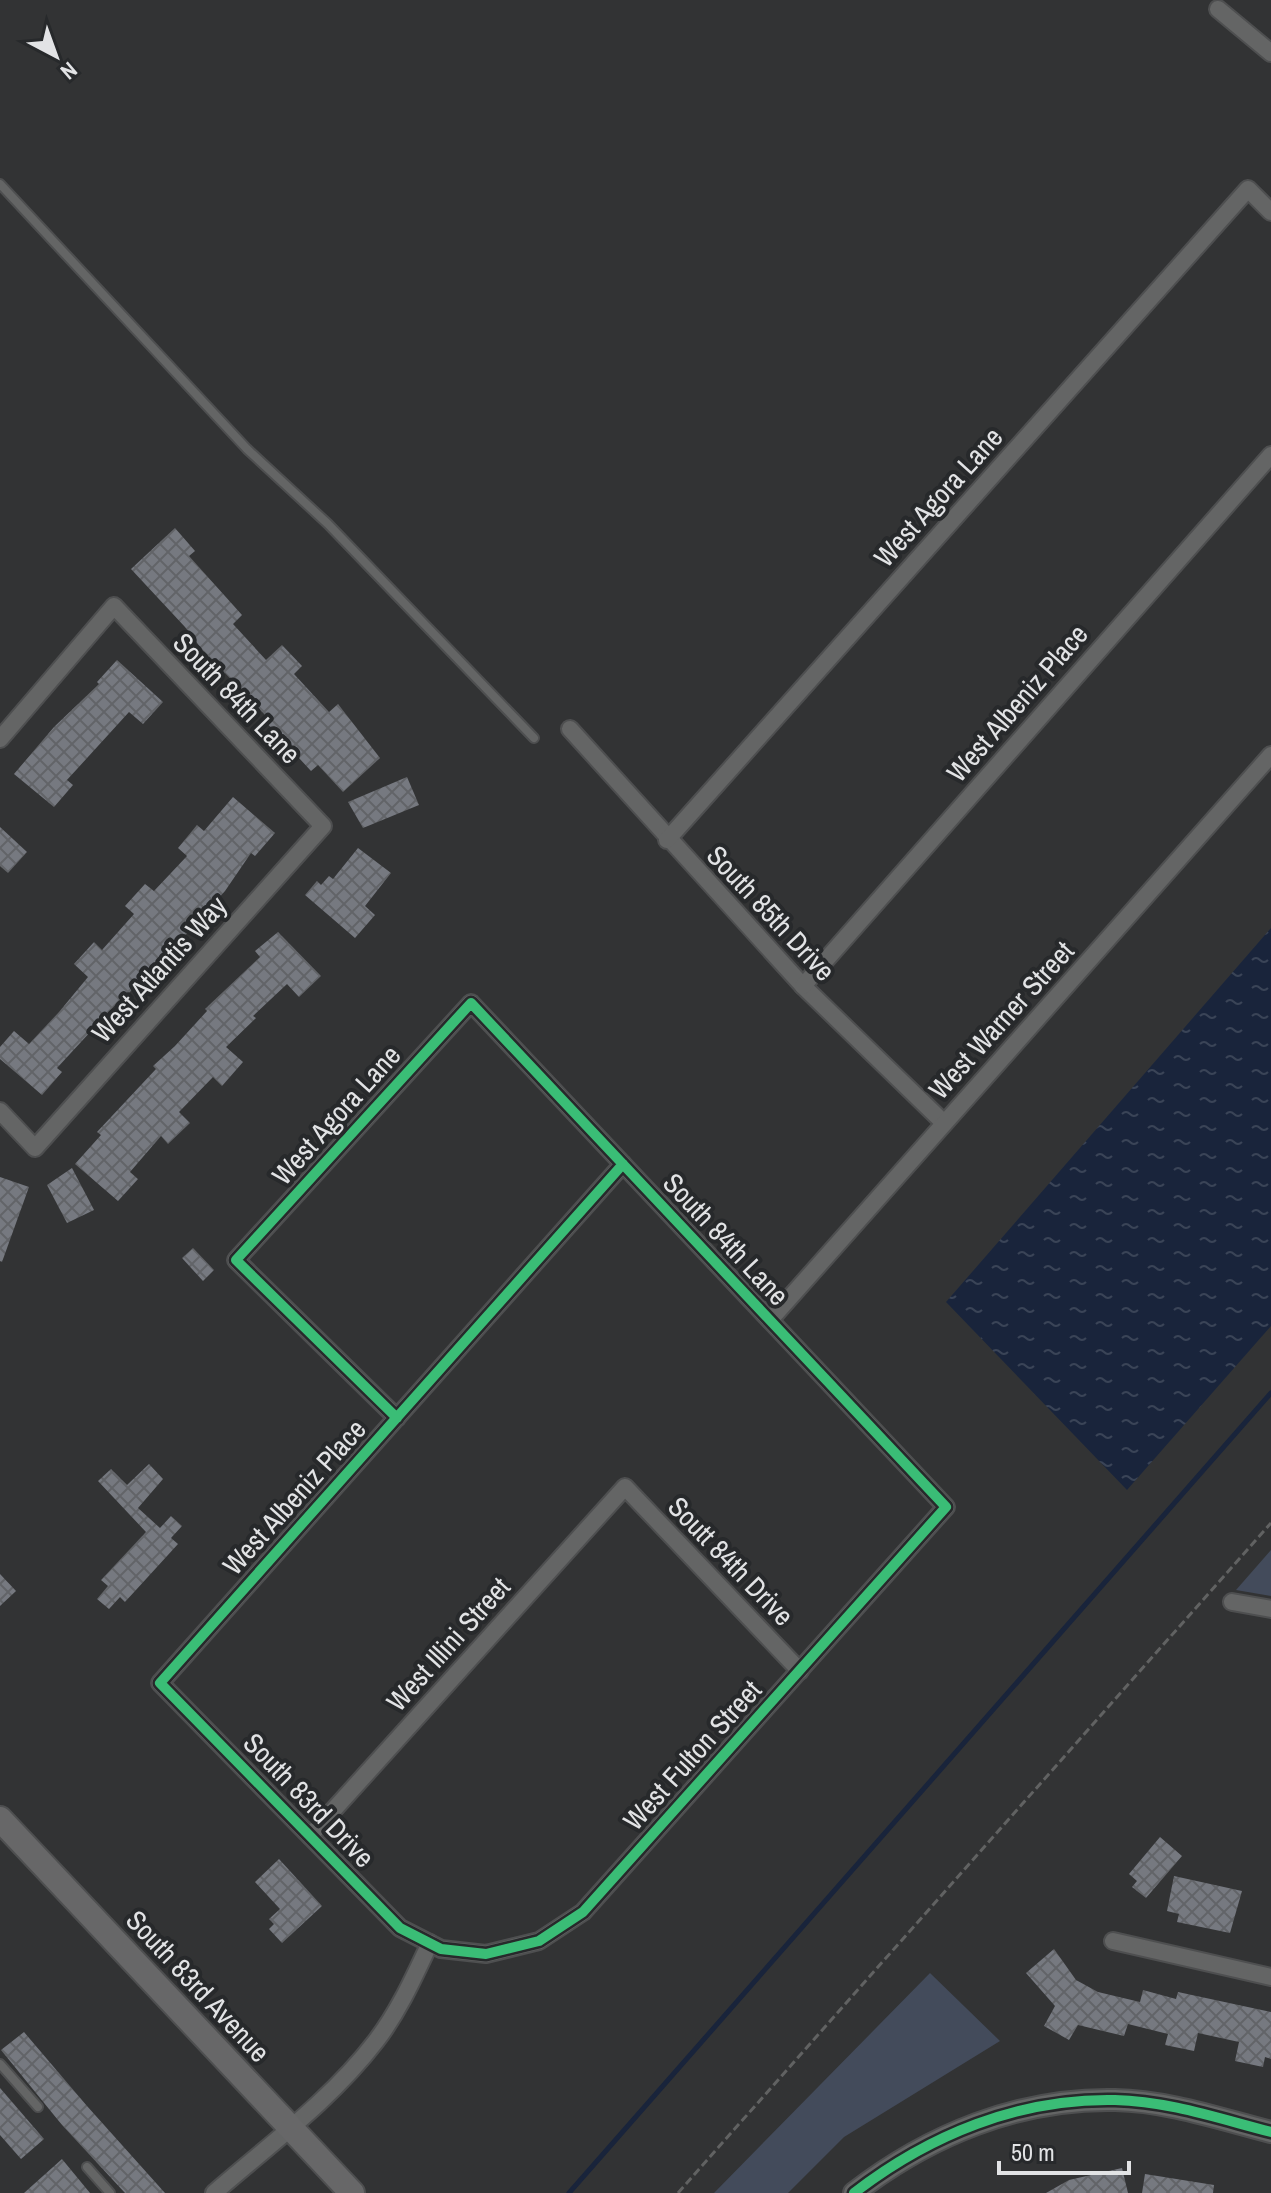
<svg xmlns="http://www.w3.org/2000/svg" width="1271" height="2193" font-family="'Archivo Narrow',sans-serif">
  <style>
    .green { fill: #434b5b }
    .water { fill: url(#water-ripples) }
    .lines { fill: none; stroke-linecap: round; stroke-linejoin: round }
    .stream { stroke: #19243b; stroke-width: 5 }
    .building { fill: url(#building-cross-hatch) }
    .service-casing { stroke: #4e4f50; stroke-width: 12 }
    .minor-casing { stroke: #4e4f50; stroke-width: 20 }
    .tertiary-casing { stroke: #4e4f50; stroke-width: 24 }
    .secondary-casing { stroke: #4e4f50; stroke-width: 28 }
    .path { stroke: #616262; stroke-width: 3; stroke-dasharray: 8 4; stroke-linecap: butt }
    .service { stroke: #646565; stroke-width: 8 }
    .minor { stroke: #646565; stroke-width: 16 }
    .tertiary { stroke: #646565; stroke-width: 20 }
    .secondary { stroke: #676768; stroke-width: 24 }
    .cycleway-casing { stroke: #27292b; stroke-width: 15 }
    .cycleway { stroke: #3abd76; stroke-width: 10 }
    .labels { text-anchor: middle; stroke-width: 8; stroke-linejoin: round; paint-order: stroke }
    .street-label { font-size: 28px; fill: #e2e3e5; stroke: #27292b }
  </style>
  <defs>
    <pattern id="water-ripples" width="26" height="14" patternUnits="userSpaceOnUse" patternTransform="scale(2)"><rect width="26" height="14" fill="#19243b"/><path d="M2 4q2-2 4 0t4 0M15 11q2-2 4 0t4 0" fill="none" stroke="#3a4457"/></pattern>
    <pattern id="building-cross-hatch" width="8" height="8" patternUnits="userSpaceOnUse" patternTransform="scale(2)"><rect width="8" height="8" fill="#767980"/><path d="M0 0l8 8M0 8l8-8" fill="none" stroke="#626468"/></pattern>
  </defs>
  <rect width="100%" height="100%" fill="#323334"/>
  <g class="green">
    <polygon points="1271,1550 1271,1596 1236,1590"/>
    <polygon points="930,1973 1000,2041 844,2137 788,2193 714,2193"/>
  </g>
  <polygon class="water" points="1271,928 1271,1326 1127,1490 946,1302"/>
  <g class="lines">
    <polyline class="stream" points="569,2193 1271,1393"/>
  </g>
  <g class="building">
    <polygon points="175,528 195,551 189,556 242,615 233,624 266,660 282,645 302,666 294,674 329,712 338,704 380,758 343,792 318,765 311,771 263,719 266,716 225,673 222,676 185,627 131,569"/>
    <polygon points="117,660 163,702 143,724 129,712 67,780 73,785 54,807 14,774 54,727 99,684 97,682"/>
    <polygon points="407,777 419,805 363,828 348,802"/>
    <polygon points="233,797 275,833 255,856 251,853 225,891 150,975 147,973 129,993 133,997 122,1009 117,1003 57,1068 62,1072 42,1095 0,1059 0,1047 14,1031 29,1044 59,1012 88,977 74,964 94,942 102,950 134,914 125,906 145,884 154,891 187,856 178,848 197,825 204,831"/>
    <polygon points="0,827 27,852 8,873 0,866"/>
    <polygon points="358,848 391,873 365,906 375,915 355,938 305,895 317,881 321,885 329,876 333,879"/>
    <polygon points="278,932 321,976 299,997 287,984 253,1016 256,1018 226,1047 243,1062 222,1086 213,1077 179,1112 190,1123 168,1144 161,1136 130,1172 138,1179 118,1201 75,1164 101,1135 97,1132 156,1069 153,1066 175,1046 207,1011 205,1009 260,957 255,951"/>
    <polygon points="72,1168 94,1210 67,1223 47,1185"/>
    <polygon points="0,1177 29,1187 2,1262 0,1261"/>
    <polygon points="193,1248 214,1270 203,1281 182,1258"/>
    <polygon points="149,1464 163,1479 138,1508 160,1528 171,1516 182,1526 171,1538 178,1544 125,1602 120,1597 109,1609 97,1599 108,1586 101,1580 146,1532 98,1481 111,1469 127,1485"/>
    <polygon points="0,1574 16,1591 0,1606"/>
    <polygon points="1160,1837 1182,1856 1146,1898 1132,1887 1137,1881 1129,1874"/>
    <polygon points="279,1859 322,1906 282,1943 269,1929 274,1924 269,1919 280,1909 255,1882"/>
    <polygon points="1174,1876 1242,1891 1230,1933 1177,1922 1179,1914 1167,1911"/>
    <polygon points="1054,1949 1076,1980 1098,1992 1140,2002 1143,1990 1176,1999 1178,1992 1271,2012 1271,2059 1265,2057 1263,2067 1235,2061 1239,2042 1198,2033 1194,2051 1165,2045 1168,2034 1128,2024 1124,2036 1078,2025 1069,2040 1044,2026 1055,2006 1026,1973"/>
    <polygon points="24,2032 87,2106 165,2193 125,2193 62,2125 1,2050"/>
    <polygon points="0,2088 44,2139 21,2159 0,2135"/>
    <polygon points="62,2159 90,2193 24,2193"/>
    <polygon points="1122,2168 1128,2193 1046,2193 1069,2180"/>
    <polygon points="1145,2174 1214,2185 1213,2193 1142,2193"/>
  </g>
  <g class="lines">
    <g class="service-casing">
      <g id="service">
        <polyline points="0,184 247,449 328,524 534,738"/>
        <polyline points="0,2064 38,2107"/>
        <polyline points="87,2167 110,2193"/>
      </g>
    </g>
    <g class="minor-casing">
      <g id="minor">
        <polyline points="1218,9 1271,53"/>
        <polyline points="570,729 803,986 944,1123"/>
        <polyline points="0,739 114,606 323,826 35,1148 0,1111"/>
        <polyline points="667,840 1248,189 1271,212"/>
        <polyline points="803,986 1271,455"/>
        <polyline points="770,1320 1271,755"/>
        <polyline points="397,1418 236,1260 471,1003 946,1507 583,1912 539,1941 486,1954 441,1949 400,1928 160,1683 623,1164"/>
        <polyline points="1232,1602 1271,1609"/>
        <polyline points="310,1836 625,1487 800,1671"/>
        <polyline points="1113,1941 1271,1977"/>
        <path d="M 214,2193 C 269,2145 331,2100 376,2041 C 399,2011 414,1977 430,1943"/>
      </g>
    </g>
    <g class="tertiary-casing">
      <path id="tertiary" d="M 854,2193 C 929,2135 1019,2098 1115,2100 C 1168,2101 1220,2119 1271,2132"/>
    </g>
    <g class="secondary-casing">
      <polyline id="secondary" points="0,1819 352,2193"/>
    </g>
    <polyline class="path" points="678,2193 1271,1523"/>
    <use href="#service" class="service"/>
    <use href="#minor" class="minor"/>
    <use href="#tertiary" class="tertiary"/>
    <use href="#secondary" class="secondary"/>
    <g class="cycleway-casing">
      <g id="cycleway">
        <polyline points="397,1418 236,1260 471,1003 946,1507 583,1912 539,1941 486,1954 441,1949 400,1928 160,1683 623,1164"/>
        <path d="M 854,2193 C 929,2135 1019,2098 1115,2100 C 1168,2101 1220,2119 1271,2132"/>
      </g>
    </g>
    <use href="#cycleway" class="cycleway"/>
  </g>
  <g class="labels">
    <g class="street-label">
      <text transform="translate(938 497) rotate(-48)" y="10">West Agora Lane</text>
      <text transform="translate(237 698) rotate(46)" y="10">South 84th Lane</text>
      <text transform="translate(1017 703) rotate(-49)" y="10">West Albeniz Place</text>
      <text transform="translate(771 913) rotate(47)" y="10">South 85th Drive</text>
      <text transform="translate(159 969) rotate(-48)" y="10">West Atlantis Way</text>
      <text transform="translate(1001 1020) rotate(-48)" y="10">West Warner Street</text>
      <text transform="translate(336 1115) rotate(-48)" y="10">West Agora Lane</text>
      <text transform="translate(726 1239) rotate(47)" y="10">South 84th Lane</text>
      <text transform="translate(294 1497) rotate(-48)" y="10">West Albeniz Place</text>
      <text transform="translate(731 1561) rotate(46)" y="10">Soutt 84th Drive</text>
      <text transform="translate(448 1644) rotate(-48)" y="10">West Illini Street</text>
      <text transform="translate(692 1755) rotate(-48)" y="10">West Fulton Street</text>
      <text transform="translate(309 1800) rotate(46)" y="10">South 83rd Drive</text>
      <text transform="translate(198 1986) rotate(47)" y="10">South 83rd Avenue</text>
    </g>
  </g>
  <g transform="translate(56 56) rotate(139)" stroke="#27292b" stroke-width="6" paint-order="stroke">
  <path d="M0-6L14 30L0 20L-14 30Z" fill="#e2e3e5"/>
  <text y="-12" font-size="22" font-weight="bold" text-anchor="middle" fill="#e2e3e5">N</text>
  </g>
  <path d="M999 2161v12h130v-12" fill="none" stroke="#e2e3e5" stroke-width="4"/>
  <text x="1011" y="2161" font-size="24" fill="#e2e3e5" stroke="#27292b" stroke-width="6" paint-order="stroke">50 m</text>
</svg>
